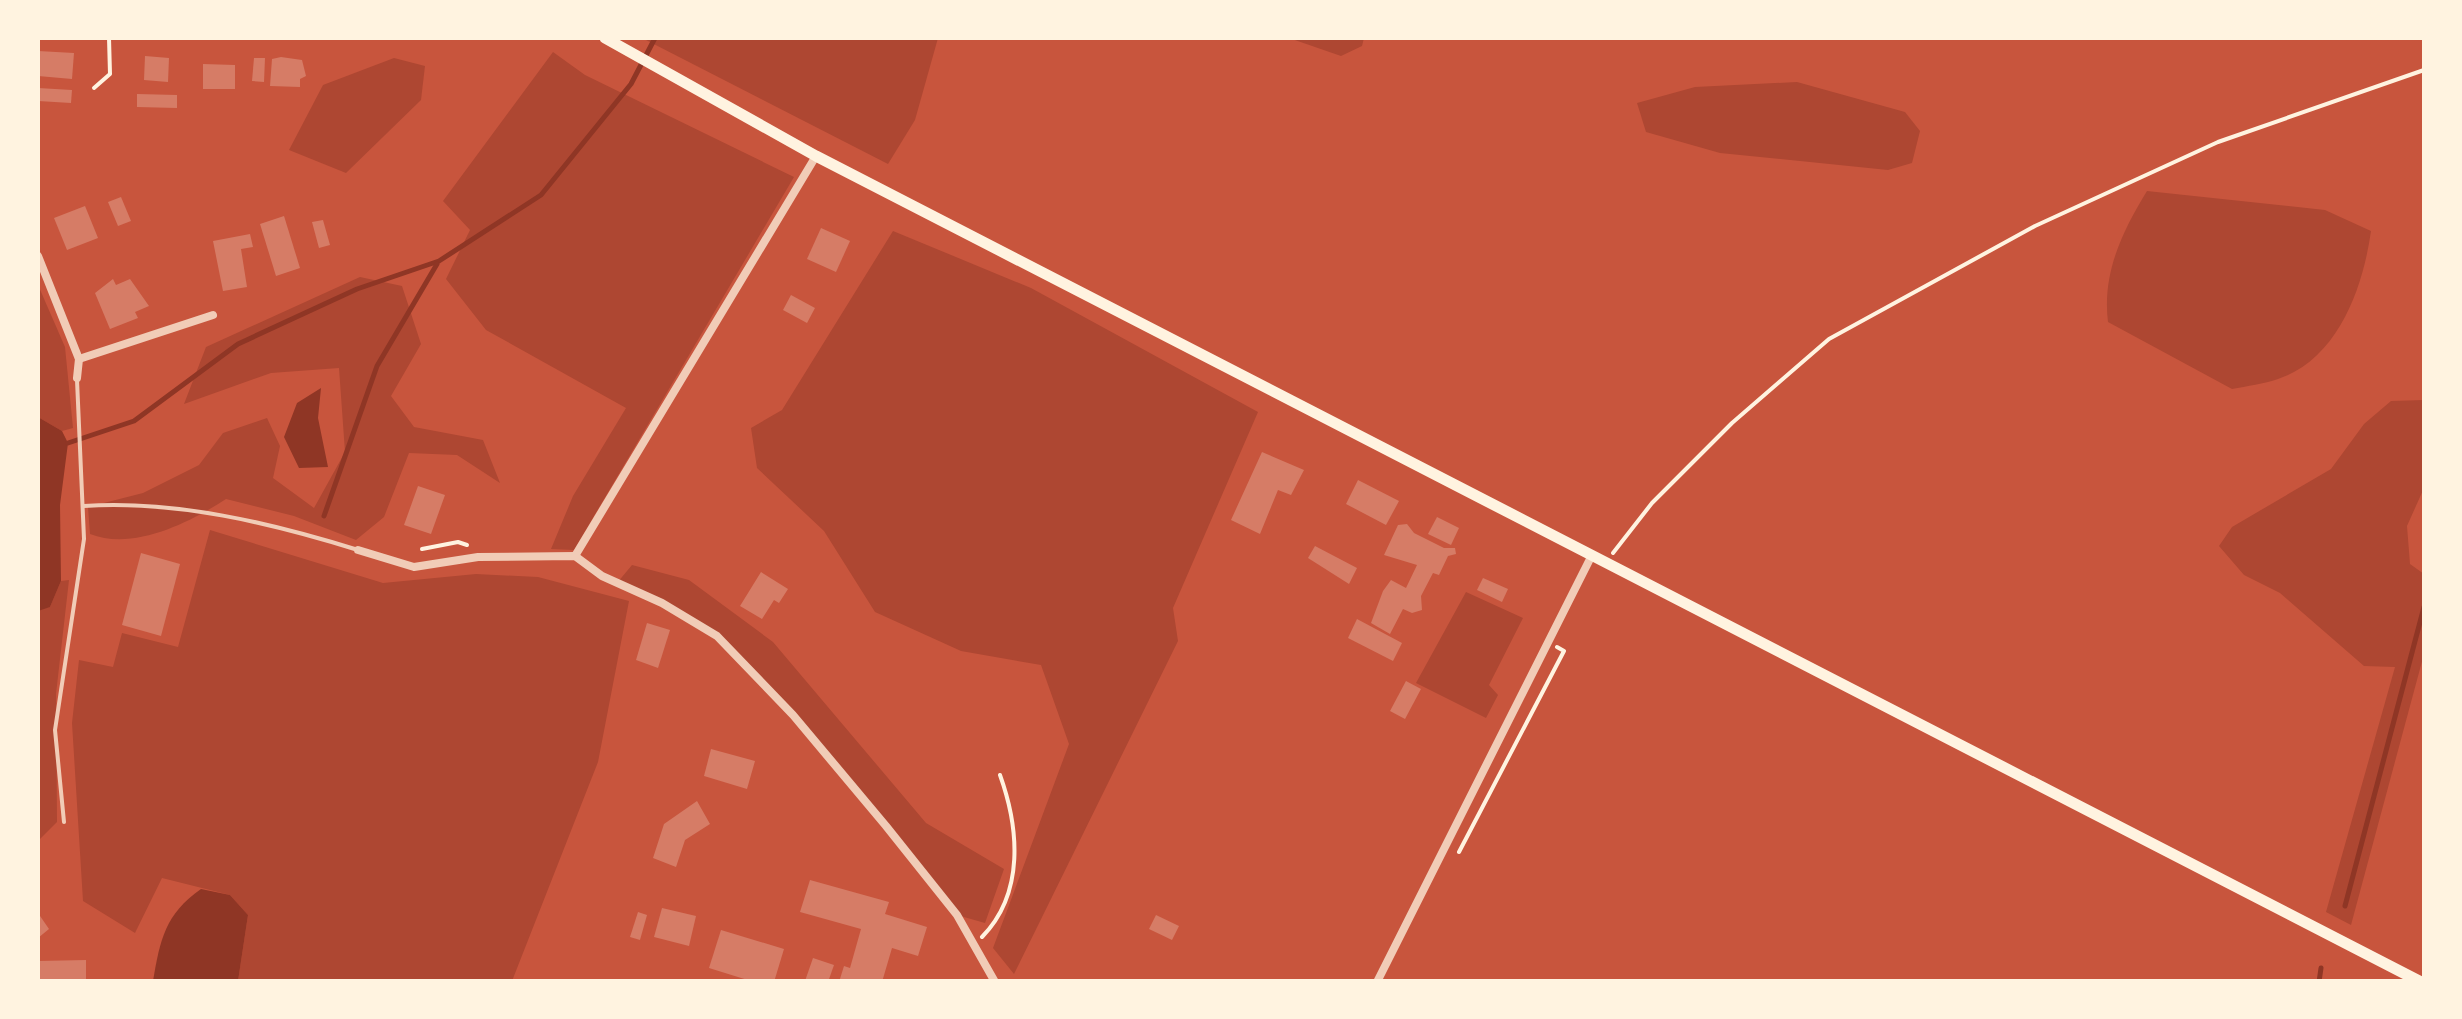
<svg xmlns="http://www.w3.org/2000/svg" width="2462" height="1019" font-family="Raleway,sans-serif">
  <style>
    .green { fill: #ae4732 }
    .water { fill: #8f3625 }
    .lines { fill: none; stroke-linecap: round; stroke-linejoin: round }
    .stream { stroke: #8f3625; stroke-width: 5 }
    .building { fill: #d67c66 }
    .path { stroke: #fff3e0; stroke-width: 4 }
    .service { stroke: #f1ccb7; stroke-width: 4 }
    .minor { stroke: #f1ccb7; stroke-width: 8 }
    .primary { stroke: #fff3e0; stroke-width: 11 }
  </style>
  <rect width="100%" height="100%" fill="#c8553d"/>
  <g class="green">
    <polygon points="642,38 938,38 915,120 888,164"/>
    <polygon points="1289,38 1364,38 1362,46 1341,56"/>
    <polygon points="553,52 585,75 794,177 574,550 551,549 573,496 626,408 486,330 446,279 470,230 443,201"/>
    <polygon points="394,58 425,66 421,100 346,173 289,150 323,85"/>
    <polygon points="1797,82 1905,112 1920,131 1912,163 1888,170 1720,153 1646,132 1637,103 1695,87"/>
    <path d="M 2147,191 L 2325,210 L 2371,231 C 2363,288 2338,359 2278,379 C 2264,384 2247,386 2232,389 L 2108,322 C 2102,273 2122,232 2147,191 Z"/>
    <polygon points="893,231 1031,288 1258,412 1173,608 1178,641 1014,974 993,948 1069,744 1041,665 961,651 875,612 824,531 757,468 751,428 782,410"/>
    <path d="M 360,277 L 402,286 L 421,344 L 391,396 L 414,427 L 483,440 L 500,483 L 457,455 L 409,453 L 384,517 L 356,540 L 294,516 L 226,499 C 189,523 133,551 90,534 L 88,507 L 143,493 L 199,465 L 223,433 L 267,418 L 280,446 L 273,478 L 314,508 L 345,452 L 339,368 L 271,373 L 184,404 L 206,347 Z"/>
    <polygon points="38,285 65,347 73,428 62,431 38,417"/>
    <polygon points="2424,400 2424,488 2407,526 2410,564 2424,574 2424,654 2351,925 2326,912 2395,667 2364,666 2280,593 2244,575 2219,546 2232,527 2331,469 2364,424 2391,401"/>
    <polygon points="210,530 383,583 476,574 538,577 629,601 598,762 512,981 238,981 248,915 230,895 162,878 135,933 83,901 72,723 79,660 113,667 122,633 178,647"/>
    <polygon points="632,565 689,580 773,642 926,823 1004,869 985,923 957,915 829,756 717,636 617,583"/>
    <polygon points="69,580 56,694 57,822 38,841 38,608 50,607 61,581"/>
    <polygon points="1466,592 1523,618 1489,685 1498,695 1486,718 1416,683"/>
  </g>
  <g class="water">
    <polygon points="321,388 318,418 328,467 299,468 284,437 297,403"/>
    <polygon points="38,417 62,431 68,443 60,505 61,581 50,607 38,611"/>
    <path d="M 201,889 L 230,895 L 248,915 L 238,981 L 153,981 C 160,940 165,914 201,889 Z"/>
  </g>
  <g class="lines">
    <g class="stream">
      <polyline points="68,443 134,421 238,344 357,289 439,261 541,195 631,84 655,38"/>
      <polyline points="324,516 377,366 437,264"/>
      <polyline points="2345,906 2424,607"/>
      <polyline points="2319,982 2321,968"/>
    </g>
  </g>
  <g class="building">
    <polygon points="38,51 74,53 72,79 38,76"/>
    <polygon points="145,56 169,58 168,82 144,80"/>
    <polygon points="281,57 302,60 306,76 300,79 300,87 270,86 272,59"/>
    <polygon points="254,58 265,58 264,82 252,81"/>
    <polygon points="203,64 235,65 235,89 203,89"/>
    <polygon points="38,88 72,90 71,103 38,101"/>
    <polygon points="137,94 177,95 177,108 137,107"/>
    <polygon points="121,197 131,221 118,226 108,202"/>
    <polygon points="85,206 98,238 67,250 54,218"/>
    <polygon points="284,216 300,268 276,276 260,224"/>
    <polygon points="323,220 330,245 319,248 312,222"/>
    <polygon points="821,228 850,241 836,272 807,259"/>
    <polygon points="250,234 253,247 241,249 247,287 223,291 213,241"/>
    <polygon points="113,279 116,285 130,279 149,306 135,312 138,318 110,329 95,293"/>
    <polygon points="791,295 815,308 807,323 783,310"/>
    <polygon points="1262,452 1304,470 1291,495 1278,490 1260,534 1231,520"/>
    <polygon points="1358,480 1399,501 1386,525 1346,504"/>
    <polygon points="418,486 445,495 431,534 404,525"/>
    <polygon points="1437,517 1459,528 1451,545 1428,534"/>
    <polygon points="1407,524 1414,533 1444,548 1455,548 1456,554 1448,556 1439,575 1433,573 1421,596 1422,610 1412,613 1403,609 1390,634 1371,623 1383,591 1391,580 1406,588 1417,565 1384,555 1398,525"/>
    <polygon points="1315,546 1357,568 1349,584 1308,558"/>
    <polygon points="141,553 180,564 161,636 122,625"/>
    <polygon points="761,572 788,589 779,603 774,600 762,619 740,606"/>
    <polygon points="1483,578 1508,589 1502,602 1477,590"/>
    <polygon points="1357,619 1402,643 1393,661 1348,638"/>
    <polygon points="647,623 670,630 658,668 636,660"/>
    <polygon points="1406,681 1421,689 1405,719 1390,711"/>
    <polygon points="711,749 755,761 747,789 704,776"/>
    <polygon points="697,801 710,824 685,840 676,867 653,858 664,824"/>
    <polygon points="810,880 889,902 885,914 927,927 918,956 892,948 882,982 839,982 844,966 850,968 861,929 800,912"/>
    <polygon points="662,908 696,916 689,946 654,937"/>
    <polygon points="638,912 647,915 640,940 630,937"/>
    <polygon points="38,913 49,929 38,938"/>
    <polygon points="1156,915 1179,926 1172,940 1149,929"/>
    <polygon points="721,930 784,949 774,982 754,982 709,968"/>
    <polygon points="813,958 834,965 828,982 805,981"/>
    <polygon points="86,960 86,982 38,982 38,961"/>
  </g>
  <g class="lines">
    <g class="path">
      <polyline points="94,88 110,74 109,38"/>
      <polyline points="422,549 458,542 467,545"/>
      <polyline points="1613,553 1652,503 1732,423 1829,339 2035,226 2218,142 2424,70"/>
      <polyline points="1459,852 1564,651 1557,647"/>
      <path d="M 982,937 C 1025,893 1019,828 1000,775"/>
    </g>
    <g class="service">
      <path d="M 84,506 C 176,500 271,523 358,550"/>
      <polyline points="64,822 55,730 84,539 77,380"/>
    </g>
    <g class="minor">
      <polyline points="38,256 79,359 77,378"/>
      <polyline points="79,359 213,315"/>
      <polyline points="358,550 414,567 478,557 575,556 602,576 662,603 717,636 793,715 886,826 957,915 995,982"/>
      <polyline points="575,556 816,156"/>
      <polyline points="1377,982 1592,555"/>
    </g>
    <polyline class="primary" points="605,38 816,156 2421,982"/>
  </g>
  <rect width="2462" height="1019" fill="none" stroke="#fff3e0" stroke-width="80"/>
</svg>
